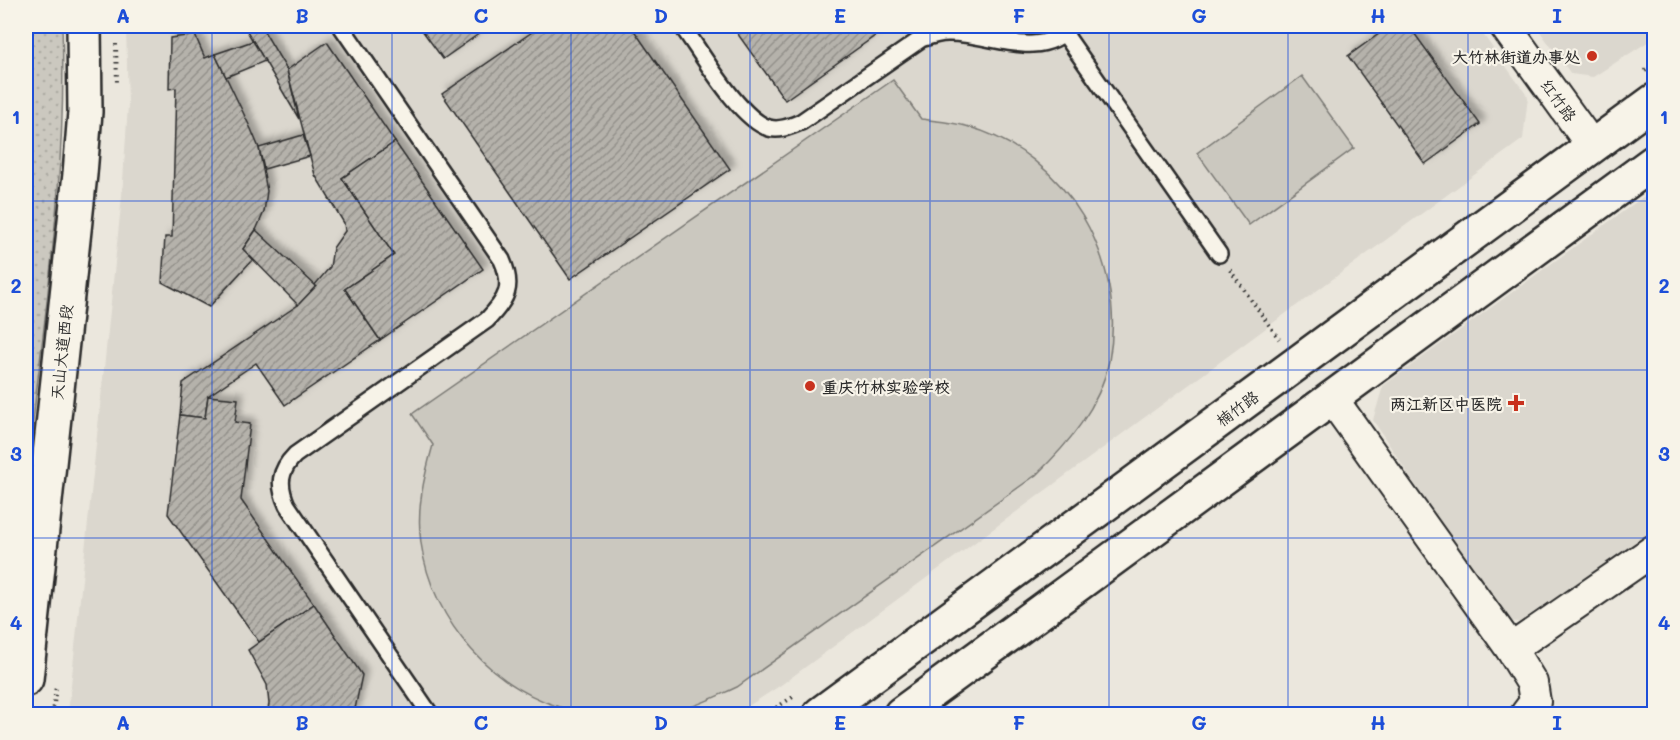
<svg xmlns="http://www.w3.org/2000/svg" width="1680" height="740" font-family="Mali,'LXGW WenKai TC',sans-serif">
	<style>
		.built { fill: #dbd7ce }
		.grass { fill: url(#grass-dots); stroke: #7b7a75; stroke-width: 1.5 }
		.pitch { fill: #cbc8bf; stroke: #7b7a75; stroke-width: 1.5 }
		.building { fill: url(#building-hatch); stroke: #2b2b2b; stroke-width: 1.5; filter: url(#shadow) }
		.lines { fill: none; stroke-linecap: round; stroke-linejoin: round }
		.lane-casing { stroke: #2b2b2b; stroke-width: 20 }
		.street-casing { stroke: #2b2b2b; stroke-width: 34 }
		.secondary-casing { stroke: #2b2b2b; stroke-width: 38 }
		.path { stroke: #2b2b2b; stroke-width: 4; stroke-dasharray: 1.5 4.5; stroke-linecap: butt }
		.lane { stroke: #f7f3e8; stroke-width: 15 }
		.street { stroke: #f7f3e8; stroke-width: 30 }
		.secondary { stroke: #f7f3e8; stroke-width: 33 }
		.grid { fill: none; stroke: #1d4ed8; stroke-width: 1.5; stroke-opacity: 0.55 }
		.poi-dot { fill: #c8321e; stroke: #f7f3e8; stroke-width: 2 }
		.labels { text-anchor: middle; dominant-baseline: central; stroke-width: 4.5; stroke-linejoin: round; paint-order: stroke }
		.poi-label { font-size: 16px; font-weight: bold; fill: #2b2b2b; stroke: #f7f3e8; text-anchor: end }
		.street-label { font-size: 16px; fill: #2b2b2b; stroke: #f7f3e8 }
		.neatline { fill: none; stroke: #1d4ed8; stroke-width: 2 }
		.grid-label { font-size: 20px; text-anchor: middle; font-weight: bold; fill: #1d4ed8 }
	</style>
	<defs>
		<pattern id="grass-dots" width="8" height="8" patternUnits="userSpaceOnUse" patternTransform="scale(1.5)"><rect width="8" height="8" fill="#cbc8bf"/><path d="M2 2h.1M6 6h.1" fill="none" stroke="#aeaca4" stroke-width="1.8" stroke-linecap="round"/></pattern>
		<pattern id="building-hatch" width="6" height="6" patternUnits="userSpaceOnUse" patternTransform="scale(1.5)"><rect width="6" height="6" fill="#b5b2ab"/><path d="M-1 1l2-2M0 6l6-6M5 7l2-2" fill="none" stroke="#93918b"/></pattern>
		<filter id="shadow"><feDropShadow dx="5.5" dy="-5.5" stdDeviation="3" flood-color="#0004"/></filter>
	</defs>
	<rect width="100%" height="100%" fill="#ebe7dd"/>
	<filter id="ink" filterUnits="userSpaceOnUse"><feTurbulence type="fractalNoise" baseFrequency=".0167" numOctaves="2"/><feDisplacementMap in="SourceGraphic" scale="12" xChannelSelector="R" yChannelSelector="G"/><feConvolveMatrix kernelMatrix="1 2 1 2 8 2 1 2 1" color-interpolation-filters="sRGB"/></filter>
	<g filter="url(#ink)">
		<g class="built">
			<path d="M126,26h1351l51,71 -5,42 -742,546 -45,29h-668l54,-518 6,-91z"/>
			<path d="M1536,26h118v12l-61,39 -22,-3z"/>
			<path d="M1654,189v341l-135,92 -15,-1 -131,-201 10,-34z"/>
		</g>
		<path class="grass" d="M26,26h36c6,152 -20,304 -36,456z"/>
		<g class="pitch">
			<path d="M1302,76l52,72 -105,77 -52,-72z"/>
			<path d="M893,80l28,39c15,2 31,3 45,7 101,27 162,135 143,235 -9,46 -41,83 -73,114l-299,212c-20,9 -41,20 -63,25 -15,4 -30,2 -46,2 -18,0 -36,1 -54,-3 -79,-18 -142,-88 -153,-168 -5,-34 3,-66 12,-98l-21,-31z"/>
		</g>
		<g class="building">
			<path d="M244,26h17l26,44 12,49z"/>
			<path d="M419,26h71l-47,33z"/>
			<path d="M541,26h90l99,143 -160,110 -128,-185z"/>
			<path d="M747,26h142l-104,74 -48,-67z"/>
			<path d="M1390,26h19l71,98 -55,40 -77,-108z"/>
			<path d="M195,35l10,23 10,-4 36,75 8,19 8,43 -3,21 -8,18 -13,19 10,10 -44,48 -47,-25 3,-45h7l4,-149 -7,1 1,-51z"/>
			<path d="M253,41l12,20 -39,16 -11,-23z"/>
			<path d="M327,42l68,100 -53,36 52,77 -49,34 35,51 -95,65 -29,-42 -48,33 -3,22 -25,-3 3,-32 115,-78 32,-38 3,-19 12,-17 -1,-8 -29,-48 -28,-105z"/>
			<path d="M303,135l7,21 -46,13 -5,-21z"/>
			<path d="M395,142l88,127 -103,71 -35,-51 49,-34 -52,-77z"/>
			<path d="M256,230l60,56 -18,19 -55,-56z"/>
			<path d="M208,396l30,3 -3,23 15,2 -9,76 73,104 -55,38 -91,-128 12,-99 25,3z"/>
			<path d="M314,604l48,71 -8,39h-87l2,-10 -2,-19 -19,-35z"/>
		</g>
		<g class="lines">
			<g class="lane-casing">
				<g id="lane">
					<path d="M341,26l161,234c12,27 5,39 -15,60l-192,135c-16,16 -17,30 -8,50l143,209"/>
					<path d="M682,26c19,26 57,93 87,102 11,3 22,-2 32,-6l120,-83c9,-3 17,-6 27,-6 40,-1 91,30 123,-7"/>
					<path d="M1064,33l155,221"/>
				</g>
			</g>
			<g class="street-casing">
				<g id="street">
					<path d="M1505,26l87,120"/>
					<path d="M1331,397l180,252 21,34 3,19 -9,12"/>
					<path d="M1511,649l143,-99"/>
				</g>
			</g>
			<g class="secondary-casing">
				<g id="secondary">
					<path d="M26,679l54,-505 5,-62 -1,-86"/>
					<path d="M820,714l834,-613"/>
					<path d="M901,714l753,-552"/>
				</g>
			</g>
			<g class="path">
				<path d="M116,44l1,40"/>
				<path d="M1645,71l9,-6"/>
				<path d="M1230,270l49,69"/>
				<path d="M53,714l3,-29"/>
				<path d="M766,714l30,-19"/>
			</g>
			<use href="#lane" class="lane"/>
			<use href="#street" class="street"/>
			<use href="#secondary" class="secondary"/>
		</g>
	</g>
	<path class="grid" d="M212,26v688M392,26v688M571,26v688M750,26v688M930,26v688M1109,26v688M1288,26v688M1468,26v688M26,201h1628M26,370h1628M26,538h1628"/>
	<g class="poi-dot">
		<circle cx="1592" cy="56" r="6"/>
		<circle cx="810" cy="386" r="6"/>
		<path d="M1513 394h6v6h6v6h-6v6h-6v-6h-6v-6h6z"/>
	</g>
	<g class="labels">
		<g class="poi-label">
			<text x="1580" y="56">大竹林街道办事处</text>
			<text x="822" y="386" text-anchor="start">重庆竹林实验学校</text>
			<text x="1502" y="403">两江新区中医院</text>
		</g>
		<g class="street-label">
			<text transform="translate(1559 100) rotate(54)">红竹路</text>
			<text transform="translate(61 352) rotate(-84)">天山大道西段</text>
			<text transform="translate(1237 408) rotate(-36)">楠竹路</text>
		</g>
	</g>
	<rect width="1680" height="740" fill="none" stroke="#f7f3e8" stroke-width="66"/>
	<rect x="33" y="33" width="1614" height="674" class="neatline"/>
	<g class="grid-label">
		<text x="123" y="23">A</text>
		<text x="302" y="23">B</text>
		<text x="481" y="23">C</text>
		<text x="661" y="23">D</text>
		<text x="840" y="23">E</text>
		<text x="1019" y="23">F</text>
		<text x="1199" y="23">G</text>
		<text x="1378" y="23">H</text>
		<text x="1557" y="23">I</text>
		<text x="16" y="124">1</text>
		<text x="1664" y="124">1</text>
		<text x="16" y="293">2</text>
		<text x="1664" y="293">2</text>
		<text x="16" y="461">3</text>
		<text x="1664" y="461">3</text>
		<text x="16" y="630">4</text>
		<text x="1664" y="630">4</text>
		<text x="123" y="730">A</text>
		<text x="302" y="730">B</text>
		<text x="481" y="730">C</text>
		<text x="661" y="730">D</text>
		<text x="840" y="730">E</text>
		<text x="1019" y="730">F</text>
		<text x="1199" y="730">G</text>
		<text x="1378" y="730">H</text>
		<text x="1557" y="730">I</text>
	</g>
</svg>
